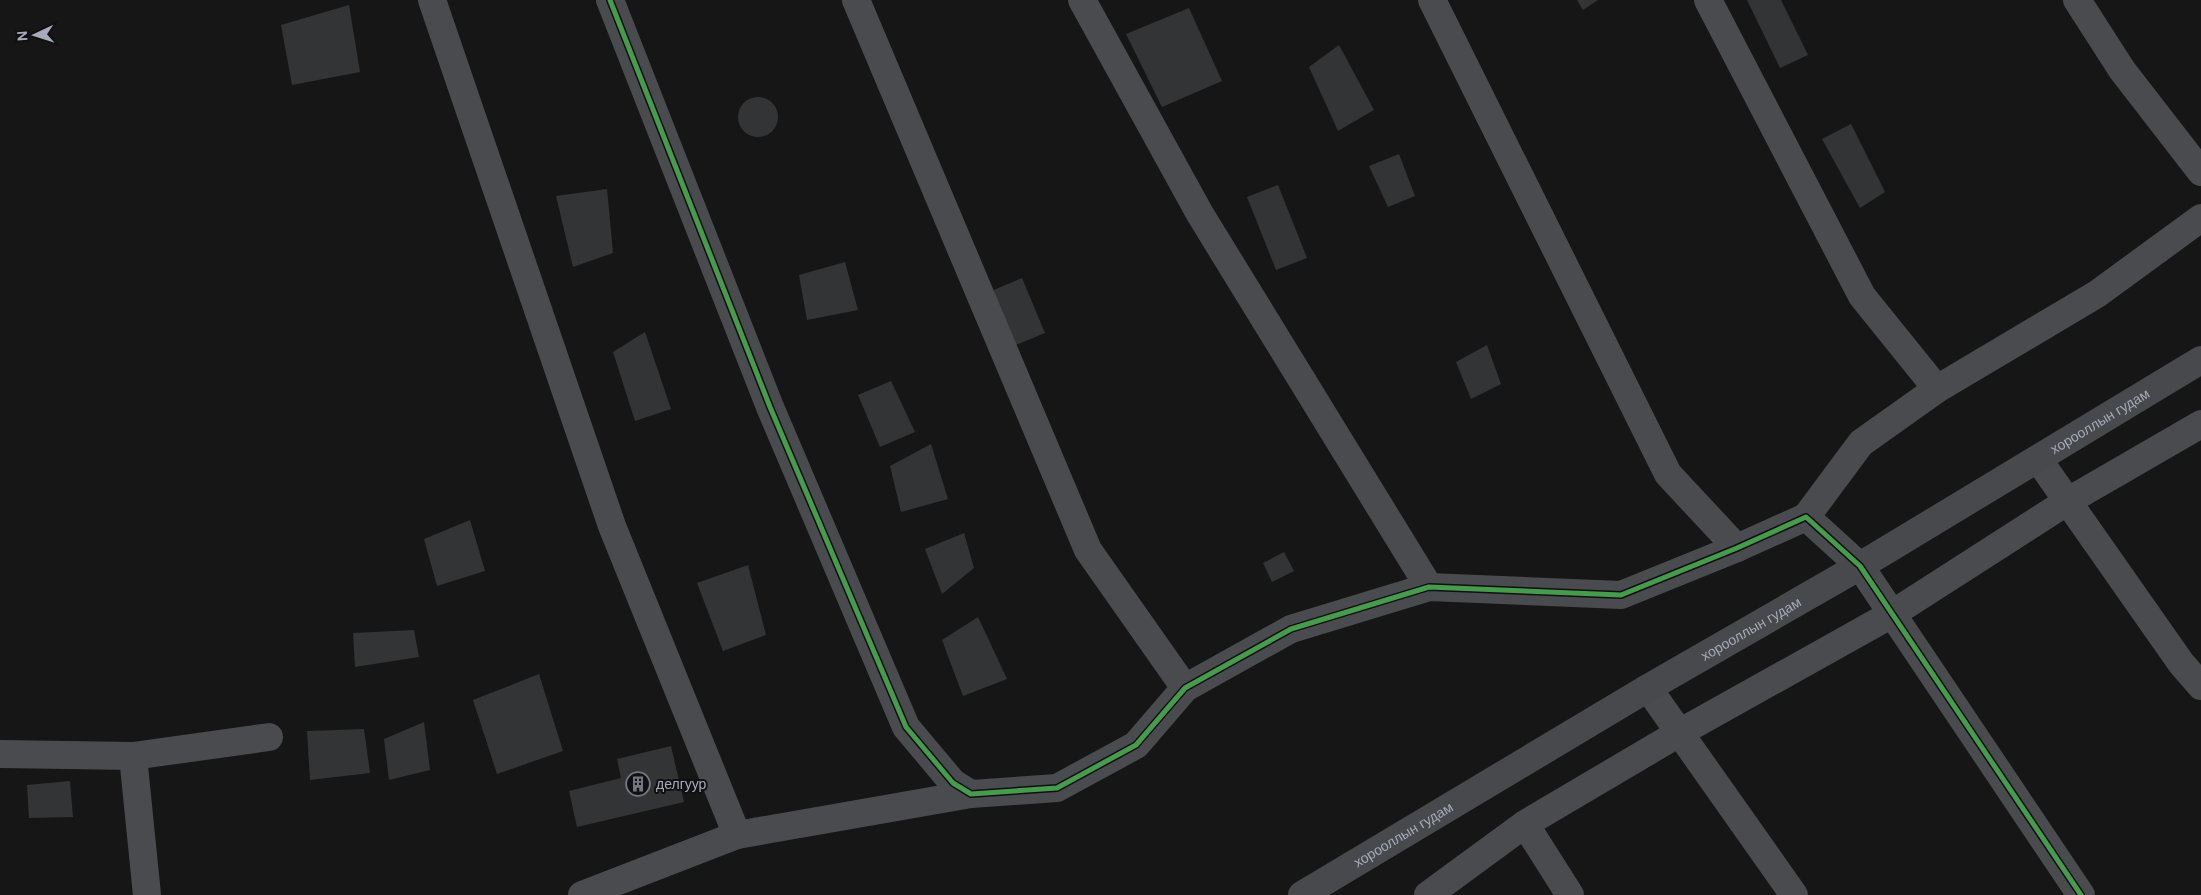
<svg xmlns="http://www.w3.org/2000/svg" width="2201" height="895" font-family="'DM Sans',sans-serif">
	<style>
		.building { fill: #333435 }
		.lines { fill: none; stroke-linecap: round; stroke-linejoin: round }
		.minor { stroke: #494b4f; stroke-width: 28 }
		.secondary { stroke: #48494d; stroke-width: 28 }
		.cycleway-casing { stroke: #101012; stroke-width: 8 }
		.cycleway { stroke: #469c4c; stroke-width: 5 }
		.labels { text-anchor: middle; dominant-baseline: central; stroke-width: 4; stroke-linejoin: round; paint-order: stroke }
		.street-label { font-size: 14px; fill: #a5abb8; stroke: #101012 }
		.poi-label { font-size: 14px; fill: #a5abb8; stroke: #101012; text-anchor: start }
	</style>
	<rect width="100%" height="100%" fill="#161616"/>
	<g class="building">
		<path d="M1577,0h21l-15,10z"/>
		<path d="M1747,0h34l27,55 -28,13z"/>
		<path d="M349,5l11,67 -68,13 -11,-60z"/>
		<path d="M1189,8l33,73 -60,26 -36,-73z"/>
		<path d="M1339,45l35,65 -36,21 -29,-64z"/>
		<circle cx="758" cy="117" r="20"/>
		<path d="M1851,124l34,68 -25,16 -38,-69z"/>
		<path d="M1399,154l16,42 -27,11 -19,-41z"/>
		<path d="M1278,185l29,73 -31,12 -29,-73z"/>
		<path d="M607,189l6,64 -40,14 -17,-71z"/>
		<path d="M845,262l13,48 -51,10 -8,-45z"/>
		<path d="M1022,278l23,55 -34,14 -22,-55z"/>
		<path d="M645,332l26,77 -36,12 -22,-69z"/>
		<path d="M1487,345l14,39 -30,15 -15,-37z"/>
		<path d="M891,381l24,51 -35,15 -22,-52z"/>
		<path d="M931,444l17,55 -47,13 -11,-46z"/>
		<path d="M470,520l15,51 -48,15 -13,-47z"/>
		<path d="M964,533l10,35 -32,26 -17,-45z"/>
		<path d="M1284,552l10,19 -22,11 -9,-19z"/>
		<path d="M748,565l18,70 -43,16 -26,-68z"/>
		<path d="M978,617l29,62 -44,17 -21,-56z"/>
		<path d="M414,630l5,27 -64,10 -2,-34z"/>
		<path d="M539,674l24,77 -66,23 -24,-74z"/>
		<path d="M424,722l6,48 -41,10 -5,-41z"/>
		<path d="M364,729l6,44 -60,7 -3,-49z"/>
		<path d="M671,746l13,56 -107,25 -8,-36 52,-13 -4,-19z"/>
		<path d="M70,781l3,36 -44,1 -2,-33z"/>
	</g>
	<g class="lines">
		<g class="minor">
			<path d="M432,0l180,526 125,309 234,-41"/>
			<path d="M610,0l160,407 136,320 47,56 18,11 86,-6 79,-43 49,-57 106,-59 138,-42 192,8 116,-47 69,-31 54,49 221,329"/>
			<path d="M856,0l232,550 97,138"/>
			<path d="M1082,0l118,214 229,373"/>
			<path d="M1432,0l236,474 69,74"/>
			<path d="M1708,0l154,296 75,93 160,-95 104,-76"/>
			<path d="M2077,0l45,70 79,102"/>
			<path d="M2038,459l143,204 20,23"/>
			<path d="M1806,517l55,-74 76,-54"/>
			<path d="M1648,688l146,207"/>
			<path d="M0,754l133,2 136,-19"/>
			<path d="M133,756l14,139"/>
			<path d="M582,895l155,-60"/>
			<path d="M1428,895l97,-71"/>
			<path d="M1570,895l-45,-71 154,-91 213,-119 176,-113 133,-77"/>
		</g>
		<path class="secondary" id="s1" d="M1302,895l346,-207 212,-122 341,-206"/>
		<g class="cycleway-casing">
			<path id="cycleway" d="M610,0l160,407 136,320 47,56 18,11 86,-6 79,-43 49,-57 106,-59 138,-42 192,8 116,-47 69,-31 54,49 221,329"/>
		</g>
		<use href="#cycleway" class="cycleway"/>
	</g>
	<defs>
		<g id="building-ring" transform="scale(1.25)"><circle r="9.5" fill="#101012" stroke="#73777f" stroke-width="1.5"/><path d="M-4-6H4V6H1V3H-1V6H-4ZM-2.5-4.3h1.7v1.8h-1.7ZM.8-4.3h1.7v1.8H.8ZM-2.5-1h1.7V.8h-1.7ZM.8-1h1.7V.8H.8Z" fill="#73777f"/></g>
	</defs>
	<g fill-rule="evenodd">
		<use href="#building-ring" x="638" y="784"/>
	</g>
	<g class="labels">
		<g class="street-label">
			<text stroke="none"><textPath href="#s1" startOffset="928">хорооллын гудам</textPath></text>
			<text stroke="none"><textPath href="#s1" startOffset="522">хорооллын гудам</textPath></text>
			<text stroke="none"><textPath href="#s1" startOffset="118">хорооллын гудам</textPath></text>
		</g>
		<g class="poi-label">
			<text x="656" y="784">делгуур</text>
		</g>
	</g>
	<g transform="translate(35 35) rotate(266)" stroke="#101012" stroke-width="4" paint-order="stroke">
	<path d="M0-4L9 19L0 12L-9 19Z" fill="#a5abb8"/>
	<text y="-8" font-size="14" font-weight="bold" text-anchor="middle" fill="#a5abb8">N</text>
	</g>
</svg>
